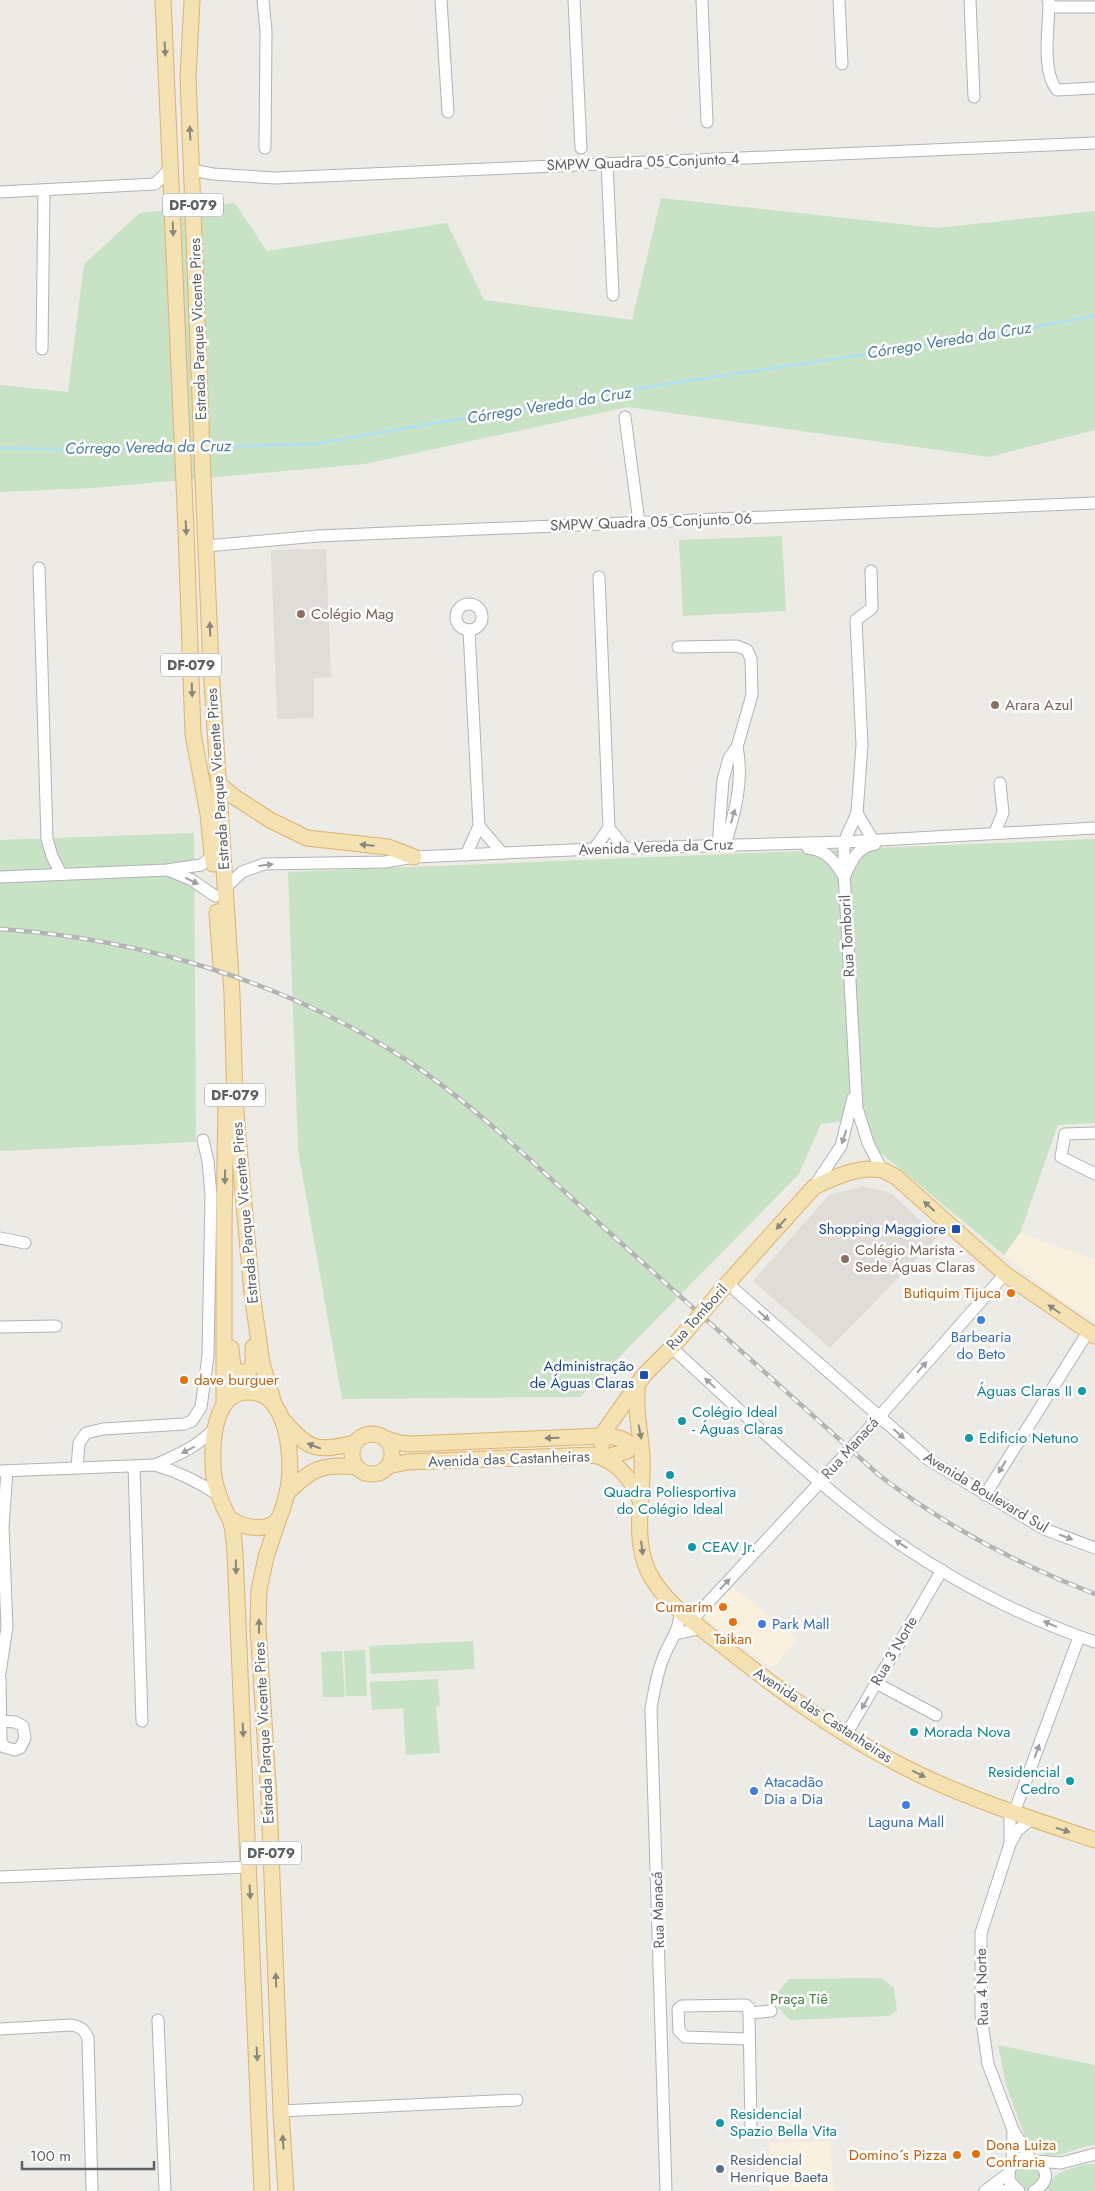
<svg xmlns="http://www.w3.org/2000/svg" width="1095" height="2191" font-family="Jost,sans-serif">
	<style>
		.commercial { fill: #f9f0de }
		.education { fill: #e0dcd7 }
		.green { fill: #c8e2c5 }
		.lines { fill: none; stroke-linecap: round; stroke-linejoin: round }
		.stream { stroke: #afdef4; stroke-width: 2.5 }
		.minor-casing { stroke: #b0b3b6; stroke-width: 13 }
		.major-casing { stroke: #dfb26d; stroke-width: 17 }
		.minor { stroke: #fff; stroke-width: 11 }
		.major { stroke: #f4e2b3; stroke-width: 15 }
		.rail-casing { stroke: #b3b4b4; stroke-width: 4.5 }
		.rail { stroke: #fff; stroke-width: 2.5; stroke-dasharray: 8; stroke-linecap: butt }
		.minor-bridge-casing { stroke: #b0b3b6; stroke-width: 13; stroke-linecap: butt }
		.major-bridge-casing { stroke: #dfb26d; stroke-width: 17; stroke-linecap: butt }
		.minor-bridge { stroke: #fff; stroke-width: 11 }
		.major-bridge { stroke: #f4e2b3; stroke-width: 15 }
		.oneway { fill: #8a887c }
		.oneway2 { fill: #9ea0a2 }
		.education-dot { fill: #8d6e63; stroke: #fff; stroke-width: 2 }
		.transit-dot { fill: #1a4fb4; stroke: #fff; stroke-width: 2 }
		.food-dot { fill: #e8710a; stroke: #fff; stroke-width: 2 }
		.shop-dot { fill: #3f7fe0; stroke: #fff; stroke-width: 2 }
		.culture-dot { fill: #0f9aa8; stroke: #fff; stroke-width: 2 }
		.service-dot { fill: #5c6f8a; stroke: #fff; stroke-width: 2 }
		.labels { text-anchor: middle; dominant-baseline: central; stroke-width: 5; stroke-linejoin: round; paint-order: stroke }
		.shield { fill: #fff; stroke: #8e9092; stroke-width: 1 }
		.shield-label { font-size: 14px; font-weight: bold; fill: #5d6164 }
		.street-label { font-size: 15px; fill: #5d6164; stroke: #fff }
		.education-label { font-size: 15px; fill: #785e54; stroke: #fff; text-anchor: start }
		.transit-label { font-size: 15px; fill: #164399; stroke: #fff; text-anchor: end }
		.food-label { font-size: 15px; fill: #c56008; stroke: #fff; text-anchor: end }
		.shop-label { font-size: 15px; fill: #366cbe; stroke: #fff }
		.culture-label { font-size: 15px; fill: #0d838f; stroke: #fff; text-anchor: start }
		.park-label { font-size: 15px; fill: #457f41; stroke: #fff }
		.service-label { font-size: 15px; fill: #4e5e75; stroke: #fff; text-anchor: start }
		.water-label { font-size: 16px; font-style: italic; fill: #4b7b9c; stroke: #fff }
	</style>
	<rect width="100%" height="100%" fill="#edebe5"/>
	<g class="commercial">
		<path d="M1020,1233l75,26v62l-36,-22 -55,-44z"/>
		<path d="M733,1587l65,51 -25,31 -69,-52z"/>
		<path d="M830,2141l4,50h-64l-1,-48z"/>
	</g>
	<g class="education">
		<path d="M326,549l5,128 -17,1v40l-37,1 -6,-169z"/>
		<path d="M863,1186l28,7 47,44 -108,111 -77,-67 76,-86z"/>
	</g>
	<g class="green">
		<path d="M661,198l276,30 158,-17v219l-106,27 -361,-50 -263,57 -272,24 -93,4v-107l68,7 16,-128 56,-51 95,-10 32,48 180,-28 37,77 148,20z"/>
		<path d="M782,536l4,75 -103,5 -4,-76z"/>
		<path d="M194,833l2,309 -196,9v-311z"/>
		<path d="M1095,839v284l-37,2 -38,108 -16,22 -127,-105 -13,-31 -43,5 -22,50 -219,223 -238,2 -44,-249 -10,-278z"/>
		<path d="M473,1641l2,28 -104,5 -2,-28z"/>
		<path d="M365,1650l2,46h-21l-2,-45z"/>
		<path d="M342,1651l3,46h-22l-2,-45z"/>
		<path d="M438,1679l2,27 -4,1 4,46 -34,2 -3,-47 -31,2 -2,-28z"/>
		<path d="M881,1978l13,10 3,23 -9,5 -98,4 -13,-14 2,-15 10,-12z"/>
		<path d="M998,2045l97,20v80c-30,3 -38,22 -67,0l-22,-60z"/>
		<path d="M1021,2159l22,11 -9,21h-15l-9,-20z"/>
		<path d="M1086,2164h9v27h-48c2,-19 23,-22 39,-27z"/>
	</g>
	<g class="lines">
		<g class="stream">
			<path d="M207,447l106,-3 334,-57 321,-48 127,-23"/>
			<path d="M0,448l123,2 54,-2"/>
		</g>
		<g class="minor-casing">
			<g id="minor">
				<path d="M263,0l3,31 -1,117"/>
				<path d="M441,0l7,112"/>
				<path d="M574,0l7,148"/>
				<path d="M702,0l5,122"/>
				<path d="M839,0l3,64"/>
				<path d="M970,0l4,97"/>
				<path d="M1048,0l3,5 5,2h39"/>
				<path d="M1049,3c0,25 -8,68 8,87l38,-2"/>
				<path d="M607,163l6,132"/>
				<path d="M192,170l21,4 62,4 820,-35"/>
				<path d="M0,192l155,-8 16,-16"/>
				<path d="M42,349l2,-159"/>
				<path d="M625,417l14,105"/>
				<path d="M207,546l111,-10 777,-33"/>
				<path d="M39,568l8,271 5,17 9,18"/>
				<path d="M871,571l1,37 -16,12 6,125 -5,68 -13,29v30l13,236 11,35 14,27"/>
				<path d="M599,577l10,251 16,20"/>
				<circle cx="469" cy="617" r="13"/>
				<path d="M678,647l59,-1 10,4 4,9 1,36 -15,52 -8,11 -6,22 -5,65"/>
				<path d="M857,813l16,27"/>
				<path d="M479,826l23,27"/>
				<path d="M995,832l8,-19 -3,-30"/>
				<path d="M725,845c10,-33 19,-64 12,-98"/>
				<path d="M808,848c18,2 26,12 35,27"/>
				<path d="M594,849l15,-21"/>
				<path d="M466,855l13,-29 -10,-196"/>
				<path d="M168,870l24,10 23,16"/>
				<path d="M845,875c7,-15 12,-28 30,-31"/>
				<path d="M0,877l167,-7 34,-5 7,-5 4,-10"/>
				<path d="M225,888l17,-16 22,-8 121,-2 29,-5 180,-8 250,-7 251,-14"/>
				<path d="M1095,1133l-30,1 -4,23 34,17"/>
				<path d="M815,1185l26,-39 12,-48"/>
				<path d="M0,1238l25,5"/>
				<path d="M727,1283l202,177 115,69 51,19"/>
				<path d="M0,1327l56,-1"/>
				<path d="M671,1347c68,62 135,128 209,183 65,47 139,86 215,112"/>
				<path d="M863,1435l142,-161"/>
				<path d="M155,1465c26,-12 41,-17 61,-38"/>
				<path d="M134,1466l8,255"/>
				<path d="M77,1467l2,-24 7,-10 17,-4 81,-5 8,-3 9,-14 7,-51 3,-161 -3,-34 -5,-21"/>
				<path d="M0,1471l155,-6c24,7 44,17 65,31"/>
				<path d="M985,1495l103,-163"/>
				<path d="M692,1620l132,-142"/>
				<path d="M676,1634l25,-6"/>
				<path d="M0,1673l7,-46 -4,-100 4,-56"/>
				<path d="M0,1679l1,62 3,6 11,3 5,-2 5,-10 -2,-12 -8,-4 -14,-1"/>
				<path d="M876,1683l60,32"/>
				<path d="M847,1733l95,-163"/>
				<path d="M1010,1811v31"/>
				<path d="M1014,1813l65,-176"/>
				<path d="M0,1877l249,-10"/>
				<path d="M158,2020l7,171"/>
				<path d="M0,2029l72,-4c9,2 13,5 16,13l4,153"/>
				<path d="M749,2039l-64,-2 -6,-6 -1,-22 4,-3 64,-1 3,3v5"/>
				<path d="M281,2111l236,-11"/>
				<path d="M751,2130l-2,-117 22,-2"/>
				<path d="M1030,2158l-17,-28 -25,-66 -7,-49v-82l29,-89 7,-13 14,-12"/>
				<path d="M1037,2161l24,2 34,-9"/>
				<path d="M1012,2166l1,-36"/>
				<path d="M666,2191l-15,-482c3,-19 6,-36 13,-53 7,-17 17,-28 16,-47"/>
				<path d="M985,2191l24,-18"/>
				<path d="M996,2191l21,-1"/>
				<path d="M1019,2191l-9,-9c-10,-47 63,-14 24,9"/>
			</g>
		</g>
		<g class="major-casing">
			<g id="major">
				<path d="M163,0l23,530 7,204 15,80 5,50"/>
				<path d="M192,0l-4,77 15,402 8,188 21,327 3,108 17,192 10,69 12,41"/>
				<path d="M218,783l15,13 37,24 37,18 81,9 26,10"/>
				<path d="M217,912l4,54"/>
				<path d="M725,1286l89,-99c19,-9 45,-22 68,-17 4,1 10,5 14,7l109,97 90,62"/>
				<path d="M231,1348l2,20 7,4h8l5,-6v-19"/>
				<path d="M638,1383c-4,27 3,49 4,75 2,37 -10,78 6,113 15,31 48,53 74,74 53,42 109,84 169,115 64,35 135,57 204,80"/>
				<path d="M224,1405v-179l2,-124"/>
				<path d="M285,1422c25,30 34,29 70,21"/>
				<circle cx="372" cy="1454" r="20"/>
				<path d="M386,1439l14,4 12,1 189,-8c10,1 21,0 28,8l-2,7 -23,7"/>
				<path d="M602,1444l-1,-8 43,-61 31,-31"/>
				<path d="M388,1466l19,-4 186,-7c23,5 37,22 46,43"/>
				<path d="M288,1492c24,-24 36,-29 69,-25"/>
				<path d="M279,1518l-13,39 -7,33 -1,37 11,173 12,311 5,80"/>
				<path d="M230,1519c13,8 38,15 49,-1 2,-4 4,-10 5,-14 10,-29 8,-83 -15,-105 -6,-5 -14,-7 -21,-7 -34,0 -36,49 -35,74 0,14 6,31 12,44 1,3 4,6 5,10 4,10 4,23 5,33l27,638"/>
			</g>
		</g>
		<use href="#minor" class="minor"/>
		<use href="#major" class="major"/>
		<g class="rail-casing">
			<path id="rail" d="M0,929c144,10 290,54 411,134 74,50 144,121 210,180 86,78 172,155 258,232 66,51 138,89 216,119"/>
		</g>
		<use href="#rail" class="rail"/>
		<g class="minor-bridge-casing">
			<path id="minor-bridge" d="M829,1472l34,-37"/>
		</g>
		<g class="major-bridge-casing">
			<path id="major-bridge" d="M675,1344l50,-58"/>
		</g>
		<use href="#minor-bridge" class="minor-bridge"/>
		<use href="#major-bridge" class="major-bridge"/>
	</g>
	<defs><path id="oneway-solid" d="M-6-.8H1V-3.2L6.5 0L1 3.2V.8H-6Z" transform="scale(1.25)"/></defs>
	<g class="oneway">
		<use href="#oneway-solid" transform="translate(165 49) rotate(87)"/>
		<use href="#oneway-solid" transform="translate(190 133) rotate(-93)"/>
		<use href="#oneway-solid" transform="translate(173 229) rotate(88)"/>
		<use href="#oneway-solid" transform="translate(186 528) rotate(87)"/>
		<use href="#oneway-solid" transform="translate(210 629) rotate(-92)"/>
		<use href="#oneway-solid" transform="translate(192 690) rotate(88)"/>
		<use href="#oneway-solid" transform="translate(367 845) rotate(-175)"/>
		<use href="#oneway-solid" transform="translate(225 1177) rotate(91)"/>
		<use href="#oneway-solid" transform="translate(929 1206) rotate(-139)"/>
		<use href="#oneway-solid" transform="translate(781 1224) rotate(132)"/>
		<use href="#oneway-solid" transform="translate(1054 1309) rotate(-145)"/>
		<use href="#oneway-solid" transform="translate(640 1432) rotate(79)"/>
		<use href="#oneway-solid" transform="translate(552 1438) rotate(178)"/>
		<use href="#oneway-solid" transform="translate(314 1446) rotate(-159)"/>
		<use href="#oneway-solid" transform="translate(642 1548) rotate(83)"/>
		<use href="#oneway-solid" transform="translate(236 1567) rotate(89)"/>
		<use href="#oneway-solid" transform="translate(259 1626) rotate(-90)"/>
		<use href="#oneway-solid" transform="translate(243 1730) rotate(87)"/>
		<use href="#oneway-solid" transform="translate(919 1774) rotate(26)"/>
		<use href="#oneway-solid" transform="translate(1063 1830) rotate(18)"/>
		<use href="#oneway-solid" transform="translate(250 1892) rotate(87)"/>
		<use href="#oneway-solid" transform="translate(276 1980) rotate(-92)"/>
		<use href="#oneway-solid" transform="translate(257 2054) rotate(87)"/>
		<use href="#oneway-solid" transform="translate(283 2142) rotate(-94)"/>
	</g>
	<g class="oneway2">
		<use href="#oneway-solid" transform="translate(733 816) rotate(-74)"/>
		<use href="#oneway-solid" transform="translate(266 865) rotate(-7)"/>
		<use href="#oneway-solid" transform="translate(192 881) rotate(26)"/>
		<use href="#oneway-solid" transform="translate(844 1137) rotate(108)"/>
		<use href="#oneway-solid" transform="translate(764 1316) rotate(41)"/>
		<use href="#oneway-solid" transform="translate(922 1367) rotate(-48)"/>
		<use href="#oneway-solid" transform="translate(710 1383) rotate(-137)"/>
		<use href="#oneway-solid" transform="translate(899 1434) rotate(41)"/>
		<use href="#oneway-solid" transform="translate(188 1450) rotate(153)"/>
		<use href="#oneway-solid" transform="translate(1002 1467) rotate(122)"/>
		<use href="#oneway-solid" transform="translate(1066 1537) rotate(21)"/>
		<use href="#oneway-solid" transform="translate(901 1544) rotate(-147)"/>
		<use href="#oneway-solid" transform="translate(725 1584) rotate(-47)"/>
		<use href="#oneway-solid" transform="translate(1050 1624) rotate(-157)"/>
		<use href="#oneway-solid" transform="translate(865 1703) rotate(120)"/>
		<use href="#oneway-solid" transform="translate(1037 1751) rotate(-70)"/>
	</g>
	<g class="education-dot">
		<circle cx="301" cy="614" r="5"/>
		<circle cx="995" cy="705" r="5"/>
		<circle cx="845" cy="1259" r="5"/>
	</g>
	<g class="transit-dot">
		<rect x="951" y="1224" width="10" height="10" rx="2.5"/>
		<rect x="639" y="1370" width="10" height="10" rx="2.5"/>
	</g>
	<g class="food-dot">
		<circle cx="1011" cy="1293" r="5"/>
		<circle cx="184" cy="1380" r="5"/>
		<circle cx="723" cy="1607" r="5"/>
		<circle cx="733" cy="1622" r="5"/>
		<circle cx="976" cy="2154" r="5"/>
		<circle cx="957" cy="2155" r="5"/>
	</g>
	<g class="shop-dot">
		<circle cx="981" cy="1320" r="5"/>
		<circle cx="762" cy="1624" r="5"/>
		<circle cx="754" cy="1791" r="5"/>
		<circle cx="906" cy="1805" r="5"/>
	</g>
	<g class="culture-dot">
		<circle cx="1082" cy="1391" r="5"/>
		<circle cx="682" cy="1421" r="5"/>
		<circle cx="969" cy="1438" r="5"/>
		<circle cx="670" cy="1475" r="5"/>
		<circle cx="692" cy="1547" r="5"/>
		<circle cx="914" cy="1732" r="5"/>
		<circle cx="1070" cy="1781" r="5"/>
		<circle cx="720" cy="2123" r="5"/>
	</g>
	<circle class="service-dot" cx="720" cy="2169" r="5"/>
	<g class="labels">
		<g class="shield">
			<rect x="163" y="193.5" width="60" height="23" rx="4"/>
			<rect x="161" y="653.5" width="60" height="23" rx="4"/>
			<rect x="205" y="1083.5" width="60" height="23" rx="4"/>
			<rect x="241" y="1841.5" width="60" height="23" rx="4"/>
		</g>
		<g class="shield-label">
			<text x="193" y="205">DF-079</text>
			<text x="191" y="665">DF-079</text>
			<text x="235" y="1095">DF-079</text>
			<text x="271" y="1853">DF-079</text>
		</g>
		<g class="street-label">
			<text transform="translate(643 162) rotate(-2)">SMPW Quadra 05 Conjunto 4</text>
			<text transform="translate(198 329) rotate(-92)">Estrada Parque Vicente Pires</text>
			<text transform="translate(651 522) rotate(-2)">SMPW Quadra 05 Conjunto 06</text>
			<text transform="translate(218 779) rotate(-94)">Estrada Parque Vicente Pires</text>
			<text transform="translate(656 847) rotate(-2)">Avenida Vereda da Cruz</text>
			<text transform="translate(847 936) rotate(-93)">Rua Tomboril</text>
			<text transform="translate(245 1213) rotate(-95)">Estrada Parque Vicente Pires</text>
			<text transform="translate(697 1317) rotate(-48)">Rua Tomboril</text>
			<text transform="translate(850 1448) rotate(-48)">Rua Manacá</text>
			<text transform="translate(509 1459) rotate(-2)">Avenida das Castanheiras</text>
			<text transform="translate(986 1492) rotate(31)">Avenida Boulevard Sul</text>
			<text transform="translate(894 1651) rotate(-60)">Rua 3 Norte</text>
			<text transform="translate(823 1715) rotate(33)">Avenida das Castanheiras</text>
			<text transform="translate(264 1733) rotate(-93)">Estrada Parque Vicente Pires</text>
			<text transform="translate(658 1910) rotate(-92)">Rua Manacá</text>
			<text transform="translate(982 1987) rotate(-92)">Rua 4 Norte</text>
		</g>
		<g class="education-label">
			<text x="311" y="614">Colégio Mag</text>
			<text x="1005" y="705">Arara Azul</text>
			<text x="855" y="1250">Colégio Marista -<tspan x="855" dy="17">Sede Águas Claras</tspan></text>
		</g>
		<g class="transit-label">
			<text x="946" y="1229">Shopping Maggiore</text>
			<text x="634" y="1366">Administração<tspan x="634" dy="17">de Águas Claras</tspan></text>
		</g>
		<g class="food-label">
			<text x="1001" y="1293">Butiquim Tijuca</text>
			<text x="194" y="1380" text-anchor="start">dave burguer</text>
			<text x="713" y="1607">Cumarim</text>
			<text x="733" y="1639" text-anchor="middle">Taikan</text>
			<text x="986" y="2145" text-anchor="start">Dona Luiza<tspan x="986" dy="17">Confraria</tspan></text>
			<text x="947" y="2155">Domino´s Pizza</text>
		</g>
		<g class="shop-label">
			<text x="981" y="1337">Barbearia<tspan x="981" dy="17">do Beto</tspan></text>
			<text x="772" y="1624" text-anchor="start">Park Mall</text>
			<text x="764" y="1782" text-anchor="start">Atacadão<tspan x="764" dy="17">Dia a Dia</tspan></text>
			<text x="906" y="1822">Laguna Mall</text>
		</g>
		<g class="culture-label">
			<text x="1072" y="1391" text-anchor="end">Águas Claras II</text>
			<text x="692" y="1412">Colégio Ideal<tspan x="692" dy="17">- Águas Claras</tspan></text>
			<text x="979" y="1438">Edificio Netuno</text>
			<text x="670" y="1492" text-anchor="middle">Quadra Poliesportiva<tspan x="670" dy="17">do Colégio Ideal</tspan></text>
			<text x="702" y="1547">CEAV Jr.</text>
			<text x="924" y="1732">Morada Nova</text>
			<text x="1060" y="1772" text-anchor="end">Residencial<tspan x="1060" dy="17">Cedro</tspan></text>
			<text x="730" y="2114">Residencial<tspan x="730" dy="17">Spazio Bella Vita</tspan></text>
		</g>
		<g class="park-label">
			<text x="799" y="1999">Praça Tiê</text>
		</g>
		<g class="service-label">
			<text x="730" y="2160">Residencial<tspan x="730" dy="17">Henrique Baeta</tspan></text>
		</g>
		<g class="water-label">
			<text transform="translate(949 340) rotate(-9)">Córrego Vereda da Cruz</text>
			<text transform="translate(549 405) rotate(-9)">Córrego Vereda da Cruz</text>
			<text transform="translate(148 447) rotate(-1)">Córrego Vereda da Cruz</text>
		</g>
	</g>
	<path d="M22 2161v8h132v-8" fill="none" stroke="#5d6164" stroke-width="2.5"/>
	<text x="30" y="2161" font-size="15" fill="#5d6164" stroke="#ffffff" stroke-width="4" paint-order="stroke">100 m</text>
</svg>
